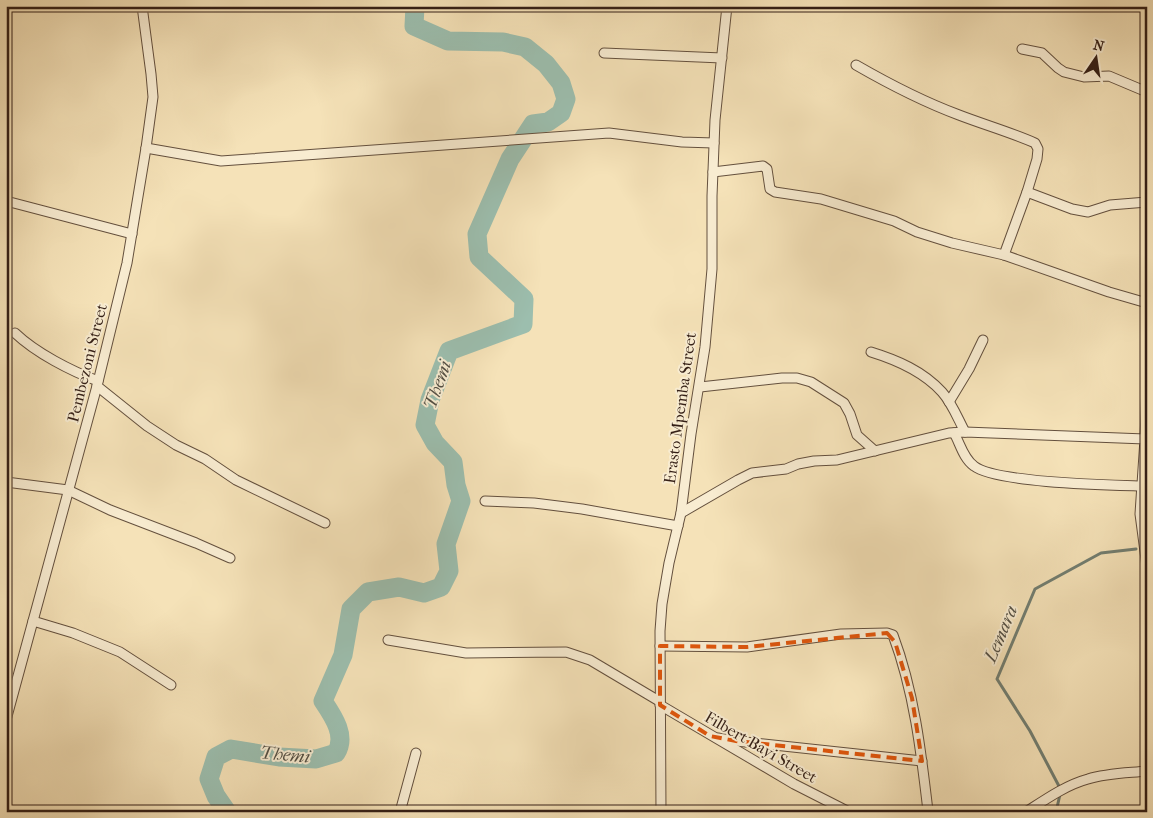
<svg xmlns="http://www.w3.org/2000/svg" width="1153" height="818" font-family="'IM FELL French Canon',serif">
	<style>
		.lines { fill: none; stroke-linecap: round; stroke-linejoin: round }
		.stream { stroke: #727e71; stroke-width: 3 }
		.river { stroke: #9cbeae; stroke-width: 19 }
		.street-casing { stroke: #64503e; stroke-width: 11 }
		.street { stroke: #f8ecd1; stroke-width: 9 }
		.marked { fill: none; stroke: #df560c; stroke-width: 4; stroke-dasharray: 10 6; stroke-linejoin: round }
		.labels { text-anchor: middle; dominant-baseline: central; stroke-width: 4; stroke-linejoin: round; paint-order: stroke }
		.street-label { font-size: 16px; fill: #341f16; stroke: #f8ecd1 }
		.water-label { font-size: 18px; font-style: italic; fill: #534f44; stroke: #f8ecd1 }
	</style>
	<rect width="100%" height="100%" fill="#f5e2b8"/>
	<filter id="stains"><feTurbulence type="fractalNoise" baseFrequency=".004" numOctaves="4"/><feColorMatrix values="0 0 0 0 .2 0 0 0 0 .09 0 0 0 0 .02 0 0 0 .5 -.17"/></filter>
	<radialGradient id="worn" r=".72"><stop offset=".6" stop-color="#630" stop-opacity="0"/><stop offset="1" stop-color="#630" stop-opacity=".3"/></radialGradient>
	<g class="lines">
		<path class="stream" d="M1056,812l5,-22 -31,-59 -33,-52 38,-90 66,-36 35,-4"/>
		<path class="river" d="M227,812l-11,-16 -7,-17 7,-22 15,-8 48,8 37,2 20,-6c11,-17 -3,-37 -13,-52l20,-46 8,-46 17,-17 31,-5 25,6 17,-6 8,-16 -3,-27 15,-43 -5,-16 -3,-23 -18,-19 -10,-18 5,-25 19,-49 74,-27 1,-25 -45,-42 -2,-23 33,-75 23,-35 15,-2 13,-9 5,-14 -5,-16 -15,-19 -21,-17 -22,-5 -55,-1 -34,-15 1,-20"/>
		<g class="street-casing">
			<g id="street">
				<path d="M1022,49l20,4 16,15 6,4 20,5 25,-1 38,16"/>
				<path d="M604,53l118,5"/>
				<path d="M856,65c33,19 68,37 103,50 26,10 51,17 76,28l3,6 -1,10 -10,33 -23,63"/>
				<path d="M146,148l75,13 388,-28 73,9 32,1"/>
				<path d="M713,172l50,-6 4,3 3,20 5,3 46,7 73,22 23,11 35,11 52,12 105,37 38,11"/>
				<path d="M1027,192l45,17 16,3 22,-7 37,-3"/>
				<path d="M6,201l126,33"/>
				<path d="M15,333c21,20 56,38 83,48"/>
				<path d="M871,352c26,8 52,19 71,40 10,11 16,27 23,40"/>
				<path d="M97,386l50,40 29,19 29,14 31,21 89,43"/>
				<path d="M700,387l82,-9h15l14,4 33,21 6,11 7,21 18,16"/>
				<path d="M949,402l20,-33 14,-29"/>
				<path d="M954,433c6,10 9,25 20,33 22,17 135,19 167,20"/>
				<path d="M1145,439l2,-55"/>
				<path d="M6,482l62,8 42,20 86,33 34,15"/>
				<path d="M485,501l49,2 48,6 96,17"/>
				<path d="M681,513l57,-33 14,-7 34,-4 12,-5 16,-3 23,-1 112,-27 16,-1 180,7 -5,75 7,53"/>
				<path d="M33,621l40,12 47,19 51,33"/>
				<path d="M388,640l78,13 100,-1 24,8 69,41"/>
				<path d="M660,646l87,1 94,-13 46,-1 6,2c21,56 28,116 35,176"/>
				<path d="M660,705l134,79 55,28"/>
				<path d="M6,720l91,-334 30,-123 19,-115 7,-51 -2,-23 -9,-68"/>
				<path d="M718,738l18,3 186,20"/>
				<path d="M400,812l16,-59"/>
				<path d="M661,812l-1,-181 2,-27 7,-41 12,-50 10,-79 14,-87 7,-78v-73l3,-76 12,-114"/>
				<path d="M1026,812c20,-13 40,-27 62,-33 19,-6 39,-6 59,-8"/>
				<path d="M1146,812l1,-3"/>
			</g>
		</g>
		<use href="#street" class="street"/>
	</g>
	<path class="marked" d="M887,633l8,9 17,56 10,63 -186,-20 -26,-5 -50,-31v-59l87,1z"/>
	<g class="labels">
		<g class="street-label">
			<text transform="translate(87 363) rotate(-76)">Pembezoni Street</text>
			<text transform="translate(680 408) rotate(-82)">Erasto Mpemba Street</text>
			<text transform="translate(761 747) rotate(30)">Filbert Bayi Street</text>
		</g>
		<g class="water-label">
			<text transform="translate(438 385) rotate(-71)">Themi</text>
			<text transform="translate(1001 634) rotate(-67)">Lemara</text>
			<text transform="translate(285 755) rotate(5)">Themi</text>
		</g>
	</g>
	<rect width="1153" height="818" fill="none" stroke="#f5e2b8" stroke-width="25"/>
	<rect x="8" y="8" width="1138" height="803" fill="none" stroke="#341f16" stroke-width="2.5"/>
	<rect x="12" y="12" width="1128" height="793" fill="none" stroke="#341f16"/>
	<g transform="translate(1096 58) rotate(13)" stroke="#f8ecd1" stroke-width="4" paint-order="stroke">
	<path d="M0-4L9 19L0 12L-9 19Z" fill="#341f16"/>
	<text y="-8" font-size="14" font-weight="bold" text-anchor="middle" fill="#341f16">N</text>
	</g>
	<rect width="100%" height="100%" filter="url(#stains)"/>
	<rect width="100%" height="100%" fill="url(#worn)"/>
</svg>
